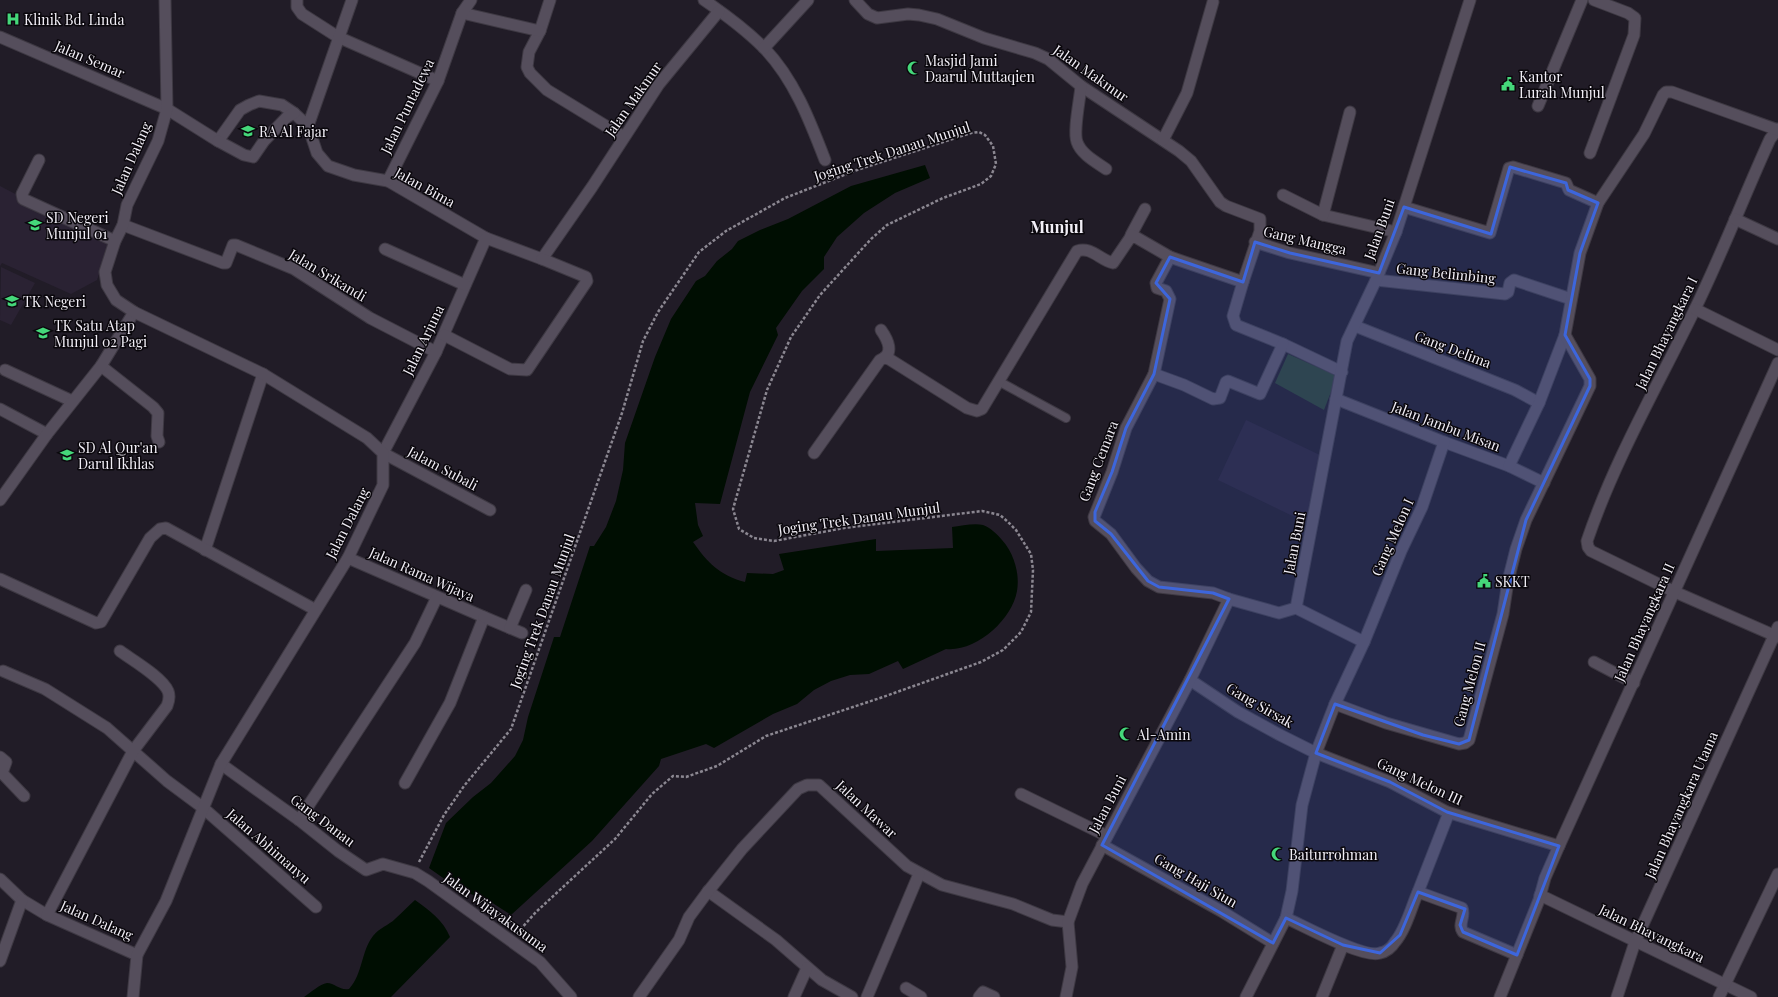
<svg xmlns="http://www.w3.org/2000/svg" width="1778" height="997" font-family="'Playfair Display',serif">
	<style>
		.built { fill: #2a2233 }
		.green { fill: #2b3e2f }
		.water { fill: #000e02 }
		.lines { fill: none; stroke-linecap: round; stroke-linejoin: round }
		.service-casing { stroke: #3e3943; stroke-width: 10 }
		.minor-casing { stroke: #3e3943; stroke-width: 13 }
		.path { stroke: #8b8791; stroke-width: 2.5; stroke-dasharray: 3 2; stroke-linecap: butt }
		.service { stroke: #554e5c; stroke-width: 8 }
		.minor { stroke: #554e5c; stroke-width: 11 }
		.marked { fill: #3d66dc; fill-opacity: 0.2; stroke: #3d66dc; stroke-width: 3; stroke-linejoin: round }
		.labels { text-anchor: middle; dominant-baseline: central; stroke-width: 3; stroke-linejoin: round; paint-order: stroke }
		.poi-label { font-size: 14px; fill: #f1eef6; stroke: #0a070c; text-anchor: start }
		.street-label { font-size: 14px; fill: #f1eef6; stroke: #0a070c }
		.quarter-label { font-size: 16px; font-weight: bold; fill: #f1eef6; stroke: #0a070c }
	</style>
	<rect width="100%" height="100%" fill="#211c27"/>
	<g class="built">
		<path d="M0,186l110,57 -13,37 -26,14 -69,-31 -2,3z"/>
		<path d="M1,267l34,16 -24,42 -11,-5z"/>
		<path d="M1246,420l76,36 -15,67 -89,-43z"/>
	</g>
	<path class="green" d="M1288,354l49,22 -13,34 -49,-27z"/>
	<g class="water">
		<path d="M925,165l5,13 -35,15 -31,20 -27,24 -13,20v12l-22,22 -26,37 2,7 -28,57 -30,112 -25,-1 3,22 5,11 -10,6c15,21 26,33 52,40l2,-9 26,1 11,-4 -5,-16 97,-15v12l77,-3 -1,-21c9,-1 22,-4 31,-2 8,3 14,9 19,15 12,13 18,34 15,51 -5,29 -41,61 -71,58l-43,20 -5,-8 -29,13 -19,1 -19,6 -17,9 -17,14 -24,10 -59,34 -8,-4 -45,15 -2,7 -67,75 -81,74 -20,-13 -43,-17 -2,-5 -17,-12 17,-45 27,-26 18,-14 24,-27 8,-16 5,-23 26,-80h6l30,-91h4l12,-19 10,-26 7,-31 2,-27 30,-86 16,-38 25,-38 9,-5 12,-15 15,-12 6,-8 22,-11 28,-11 63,-33z"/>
		<path d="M415,900c15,11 28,20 35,37l-59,60h-87c6,-4 16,-13 23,-14 8,0 13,8 22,6 14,-15 12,-38 24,-53 6,-8 16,-11 22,-17 7,-6 13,-13 20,-19z"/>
	</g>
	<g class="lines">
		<g class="service-casing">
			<path id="service" d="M1000,382l66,36"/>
		</g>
		<g class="minor-casing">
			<g id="minor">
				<path d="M297,0v7l5,7 36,23 100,44"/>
				<path d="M550,0l-10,31 -11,21 -2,15 3,6 17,17 77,47"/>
				<path d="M704,0c19,13 44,32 60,48 30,31 46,73 61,112"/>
				<path d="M855,0l13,14 9,4 31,-4 11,1 18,4 47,19 51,15 13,6 33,27 98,65 12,10 29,41 6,4 34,13v12l-17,51 -73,-25 -14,26 1,5 9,3 4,8 -16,75 -28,54 -14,44 -18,45 1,4 16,13 25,34 12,13 11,6 54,6 16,6"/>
				<path d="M462,13l78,18"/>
				<path d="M0,37l167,72 51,32 22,-31 9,-5 10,-4 23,4 12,8 14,13 9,27 11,13 26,9 34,6 98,57 56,21 50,-72 67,-103 60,-73"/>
				<path d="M764,48l44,-48"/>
				<path d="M1081,86c-1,13 -8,45 -4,56 4,12 19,20 29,27"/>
				<path d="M1538,106l44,-106"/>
				<path d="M308,126l44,-126"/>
				<path d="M1778,129l-8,10c-26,57 -48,115 -76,172 -37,76 -80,150 -107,230l1,6 3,4 84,41 103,45"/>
				<path d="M1163,140l24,-47 26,-91"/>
				<path d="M218,141l26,14 9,2 11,-16 23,-24 7,-4"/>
				<path d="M1590,153l44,-118 1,-17 -7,-5 -34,-13"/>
				<path d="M39,160l-17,34 1,5 92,42"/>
				<path d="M388,181l50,-100 24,-68 9,-13"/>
				<path d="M1283,195l40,20 73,17"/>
				<path d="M1404,207l86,26 19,-65 4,-1 53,16 3,7 29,13"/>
				<path d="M1323,215l27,-103"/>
				<path d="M1735,219l43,20"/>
				<path d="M123,225l100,38h3l7,-18h3l58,24 76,49 66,34"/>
				<path d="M1131,235l14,-26"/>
				<path d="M486,238l-50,114 -53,101 107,57"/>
				<path d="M1255,242l35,11 89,20"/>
				<path d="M385,249l80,36"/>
				<path d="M1376,280l129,14 3,-2 2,-9 4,-3 57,19"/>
				<path d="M1243,282l-10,34 3,9 47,19 59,28"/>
				<path d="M1695,309l83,41"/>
				<path d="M1355,326l160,64 24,13"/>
				<path d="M444,335l66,34 17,1 60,-89 -1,-4 -44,-18"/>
				<path d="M884,358l5,1 78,49 10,3 5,-2 95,-158c14,-5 23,9 36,12l19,-28 38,22"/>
				<path d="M101,366l52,41 5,6 -1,23 2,6"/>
				<path d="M5,370l67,31"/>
				<path d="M1154,374l30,11 29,14 7,-1 6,-16 2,-1 32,13 23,-50"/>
				<path d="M1336,399l108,43 65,24 35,17"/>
				<path d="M0,409l47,25"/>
				<path d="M814,453l66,-93c15,-6 8,-20 1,-30"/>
				<path d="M1509,466l30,-63 26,-68 15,-82 18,-50 46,-69 19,-39 3,-3h6l106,38"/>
				<path d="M0,500l47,-66 54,-68 33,-54"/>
				<path d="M205,550l58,-176"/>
				<path d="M348,558l136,59 -34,86 -45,80"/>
				<path d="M0,579l96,44 5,-1 49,-84 10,-9 6,-1 148,81"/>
				<path d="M1296,608l68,34"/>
				<path d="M484,617l38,16"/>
				<path d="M510,628l16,-38"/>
				<path d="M1594,662l40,21"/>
				<path d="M3,671l42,18 62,39 60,53 35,26 114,100"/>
				<path d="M1190,680l48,32 42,23 36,18 74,29 57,30 112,34"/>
				<path d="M1335,704l51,19 73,21 6,-1 4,-3 34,-126 5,-33 8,-32 10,-29 64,-134v-7l-25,-44"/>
				<path d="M0,757l6,5 -4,11 22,23"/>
				<path d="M221,764l78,56 39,31 28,19 17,-6 32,9 13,8 112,81 31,35"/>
				<path d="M1021,794l86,42"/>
				<path d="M299,820l116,-177 22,-46"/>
				<path d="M1102,845l119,66 52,32"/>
				<path d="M0,879l22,21 25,15 90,40"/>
				<path d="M708,891l68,49 46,40 30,17"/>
				<path d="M1418,892l30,-77 -1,-3"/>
				<path d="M1540,895l211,102"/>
				<path d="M47,915l86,-164 34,-45c2,-5 3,-10 1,-15 -6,-14 -36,-31 -48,-40"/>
				<path d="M1286,918l6,-27 10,-86 14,-52 19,-49 29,-62 37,-91 21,-44 22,-65"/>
				<path d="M0,961l22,-61"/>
				<path d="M906,988l15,9"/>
				<path d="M133,997l4,-42 29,-54 55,-137 127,-206 35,-73v-32l-16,-15 -104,-64 -129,-62 -18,-12 -9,-15 -2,-13 10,-31 8,-16 4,-20 31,-64 9,-32 -2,-109"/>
				<path d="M639,997l40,-57 10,-23 17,-23 36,-45 56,-60 9,-4h12l88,81 35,19 71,19 39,16 16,2"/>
				<path d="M794,997l13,-29"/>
				<path d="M867,997l52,-123"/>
				<path d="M979,997l4,-5 11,5"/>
				<path d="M1066,997l6,-30 -4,-45 14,-38 108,-204 39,-81 50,14 17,-5 51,-267 29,-61 20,-48 74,-232"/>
				<path d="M1246,997l40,-79c18,8 78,41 94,35 6,-1 12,-6 15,-11 11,-13 16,-34 23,-50l44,16c4,9 -5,16 1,24l54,23"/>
				<path d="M1322,997l21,-52"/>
				<path d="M1500,997l39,-97 6,-22 14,-32 219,-483"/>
				<path d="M1617,997l18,-55 143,-315"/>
				<path d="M1719,997l59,-123"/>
			</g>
		</g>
		<path class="path" d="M419,862l25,-47 20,-29 47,-57 111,-316 21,-72 15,-29 41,-60 27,-21 59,-33 72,-28 114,-37 8,-1 6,3 8,11 3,18 -5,12 -10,8 -38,14 -56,27 -16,14 -51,56 -29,42 -24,53 -34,119 6,20 15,9 20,3 70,-13 138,-17 18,4 8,7 8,8 15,24 2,16 -2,42 -10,20 -18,18 -22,12 -98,35 -117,39 -49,30 -31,11 -13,-1 -21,18 -37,45 -79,73 -17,19"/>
		<use href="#service" class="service"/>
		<use href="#minor" class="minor"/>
	</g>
	<path class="marked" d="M1510,167l56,16 2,7 30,13 -18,50 -15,82 25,44v7l-64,134 -57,220 -10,4 -36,-9 -88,-31 -19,49 74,29 57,30 112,34 -42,109 -54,-23 -3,-7 5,-16 -47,-17 -18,43 -20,18 -37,-8 -57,-27 -13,25 -171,-98 127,-246 -16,-6 -54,-6 -11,-6 -37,-47 -16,-13v-9l17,-40 14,-44 28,-54 16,-75 -14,-16 14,-26 73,25 12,-40 35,11 89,20 25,-66 87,27z"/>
	<defs>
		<g id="hospital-bare" transform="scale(1.08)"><path d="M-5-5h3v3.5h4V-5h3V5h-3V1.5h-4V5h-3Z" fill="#45d77a" stroke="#0a070c" stroke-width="2.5" paint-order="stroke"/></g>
		<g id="mosque-bare" transform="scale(1.08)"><path d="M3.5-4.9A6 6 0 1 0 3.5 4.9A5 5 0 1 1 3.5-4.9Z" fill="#45d77a" stroke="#0a070c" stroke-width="2.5" paint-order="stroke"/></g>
		<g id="civic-bare" transform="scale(1.08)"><path d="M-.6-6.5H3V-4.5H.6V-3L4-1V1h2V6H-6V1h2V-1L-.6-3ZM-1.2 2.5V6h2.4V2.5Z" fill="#45d77a" stroke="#0a070c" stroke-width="2.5" paint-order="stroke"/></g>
		<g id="school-bare" transform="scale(1.08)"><path d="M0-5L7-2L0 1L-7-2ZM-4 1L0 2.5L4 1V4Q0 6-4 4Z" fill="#45d77a" stroke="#0a070c" stroke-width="2.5" paint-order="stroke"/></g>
	</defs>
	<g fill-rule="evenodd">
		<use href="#hospital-bare" x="13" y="19"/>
		<use href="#mosque-bare" x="914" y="68"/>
		<use href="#civic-bare" x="1508" y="84"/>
		<use href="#school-bare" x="248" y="131"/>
		<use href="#school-bare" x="35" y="225"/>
		<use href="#school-bare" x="12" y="301"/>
		<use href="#school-bare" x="43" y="333"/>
		<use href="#school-bare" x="67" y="455"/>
		<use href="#civic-bare" x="1484" y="581"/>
		<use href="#mosque-bare" x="1126" y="734"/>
		<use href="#mosque-bare" x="1278" y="854"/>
	</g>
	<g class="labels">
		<g class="poi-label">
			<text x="24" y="19">Klinik Bd. Linda</text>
			<text x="925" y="60">Masjid Jami<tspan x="925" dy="16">Daarul Muttaqien</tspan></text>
			<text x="1519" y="76">Kantor<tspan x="1519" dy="16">Lurah Munjul</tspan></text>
			<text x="259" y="131">RA Al Fajar</text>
			<text x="46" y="217">SD Negeri<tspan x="46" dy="16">Munjul 01</tspan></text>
			<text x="23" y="301">TK Negeri</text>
			<text x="54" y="325">TK Satu Atap<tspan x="54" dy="16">Munjul 02 Pagi</tspan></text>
			<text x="78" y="447">SD Al Qur'an<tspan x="78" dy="16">Darul Ikhlas</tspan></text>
			<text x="1495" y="581">SKKT</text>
			<text x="1137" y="734">Al-Amin</text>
			<text x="1289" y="854">Baiturrohman</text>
		</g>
		<g class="street-label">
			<text transform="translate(90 59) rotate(23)">Jalan Semar</text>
			<text transform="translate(1091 73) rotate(35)">Jalan Makmur</text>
			<text transform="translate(633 99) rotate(-55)">Jalan Makmur</text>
			<text transform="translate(407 106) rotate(-64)">Jalan Puntadewa</text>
			<text transform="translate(892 151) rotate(-18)">Joging Trek Danau Munjul</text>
			<text transform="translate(131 158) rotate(-66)">Jalan Dalang</text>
			<text transform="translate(425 187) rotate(29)">Jalan Bima</text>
			<text transform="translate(1379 229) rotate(-70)">Jalan Buni</text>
			<text transform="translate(1305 240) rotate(13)">Gang Mangga</text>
			<text transform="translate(1446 273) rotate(6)">Gang Belimbing</text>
			<text transform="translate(328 275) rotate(31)">Jalan Srikandi</text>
			<text transform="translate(1666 333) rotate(-64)">Jalan Bhayangkara I</text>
			<text transform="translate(423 340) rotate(-64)">Jalan Arjuna</text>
			<text transform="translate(1453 349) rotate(21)">Gang Delima</text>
			<text transform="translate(1446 426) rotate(21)">Jalan Jambu Misan</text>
			<text transform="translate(1098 461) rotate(-69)">Gang Cemara</text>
			<text transform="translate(443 468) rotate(28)">Jalam Subali</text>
			<text transform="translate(859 518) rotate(-8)">Joging Trek Danau Munjul</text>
			<text transform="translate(347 523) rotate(-63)">Jalan Dalang</text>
			<text transform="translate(1392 537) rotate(-66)">Gang Melon I</text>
			<text transform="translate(1294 543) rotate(-79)">Jalan Buni</text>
			<text transform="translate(422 574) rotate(24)">Jalan Rama Wijaya</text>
			<text transform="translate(542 611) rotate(-70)">Joging Trek Danau Munjul</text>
			<text transform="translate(1644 622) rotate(-66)">Jalan Bhayangkara II</text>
			<text transform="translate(1469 684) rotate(-75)">Gang Melon II</text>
			<text transform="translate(1260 705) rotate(30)">Gang Sirsak</text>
			<text transform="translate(1420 781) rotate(25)">Gang Melon III</text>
			<text transform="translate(1107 804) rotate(-62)">Jalan Buni</text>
			<text transform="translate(1681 805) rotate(-66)">Jalan Bhayangkara Utama</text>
			<text transform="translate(867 809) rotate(43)">Jalan Mawar</text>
			<text transform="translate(323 820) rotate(37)">Gang Danau</text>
			<text transform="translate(269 846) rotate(41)">Jalan Abhimanyu</text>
			<text transform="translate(1196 880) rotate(30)">Gang Haji Siun</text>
			<text transform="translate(496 912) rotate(36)">Jalan Wijayakusuma</text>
			<text transform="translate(97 920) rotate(24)">Jalan Dalang</text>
			<text transform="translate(1652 933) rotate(26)">Jalan Bhayangkara</text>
		</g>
		<g class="quarter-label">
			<text x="1057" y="226">Munjul</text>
		</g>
	</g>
</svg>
